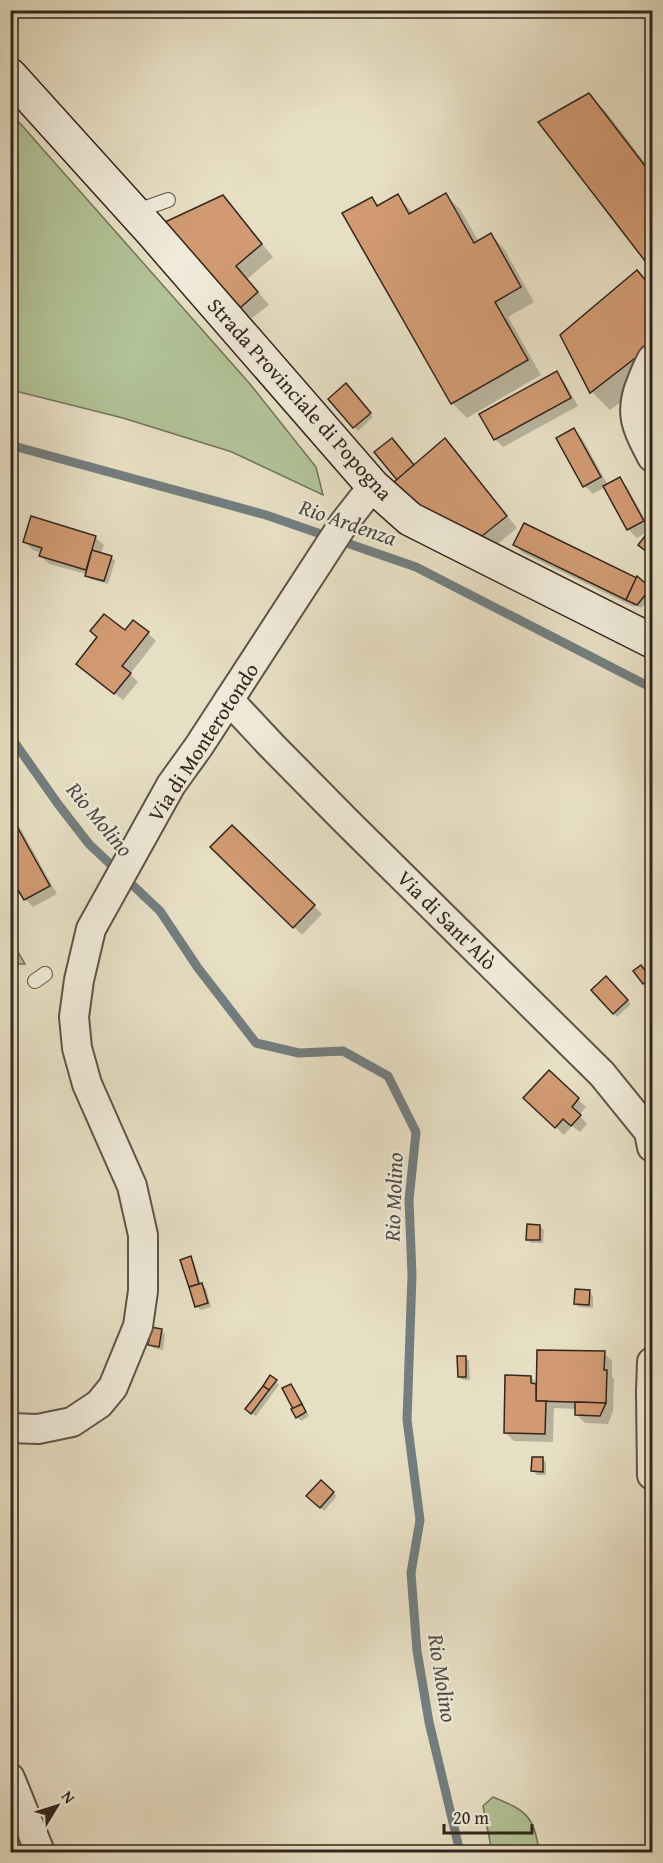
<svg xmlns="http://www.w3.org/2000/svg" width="663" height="1863" font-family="'Gentium Book Plus',serif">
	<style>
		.green { fill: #b2c297; stroke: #72745a; stroke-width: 1.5 }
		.shadow { fill: #0003 }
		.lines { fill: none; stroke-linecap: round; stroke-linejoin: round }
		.stream { stroke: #737e7f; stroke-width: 9 }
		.building { fill: #d19a73; stroke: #33261d; stroke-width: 1.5 }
		.lane-casing { stroke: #605447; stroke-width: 16 }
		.street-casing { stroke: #605447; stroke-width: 32 }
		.secondary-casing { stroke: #33261d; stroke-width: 36 }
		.lane { stroke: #efead9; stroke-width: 14 }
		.street { stroke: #efead9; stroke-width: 28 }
		.secondary { stroke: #efead9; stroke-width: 33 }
		.labels { text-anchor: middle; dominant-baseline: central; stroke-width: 4.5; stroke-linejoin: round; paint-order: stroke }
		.street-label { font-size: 21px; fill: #33261d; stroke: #efead9 }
		.water-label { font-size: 22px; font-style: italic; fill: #4e4b46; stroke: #efead9 }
	</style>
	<rect width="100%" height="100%" fill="#e7dfc4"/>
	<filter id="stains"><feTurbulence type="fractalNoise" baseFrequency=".00333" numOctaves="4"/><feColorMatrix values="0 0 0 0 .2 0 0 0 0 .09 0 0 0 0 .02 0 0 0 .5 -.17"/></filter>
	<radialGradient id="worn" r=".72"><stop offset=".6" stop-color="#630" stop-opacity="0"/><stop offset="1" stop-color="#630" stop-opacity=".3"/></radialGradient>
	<g class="green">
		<path d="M10,112l240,272 66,83 7,28 -91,-43 -109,-34 -112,-28z"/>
		<path d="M11,940l14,24h-14z"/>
		<path d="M493,1797c32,13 42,19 46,55h-47l-9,-46z"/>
	</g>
	<g class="shadow">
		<path d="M589,95l18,18 45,59v96l-112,-146z"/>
		<path d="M445,195l15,14 19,33 12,-7 14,15 29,52 -26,15 33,58 -74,43 -15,-15 -80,-205 8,8 17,-10 16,17z"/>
		<path d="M223,197l50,60 -26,22 22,26 -17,13 -11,-11z"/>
		<path d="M637,272l15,15v90l-42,33 -18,-18 -30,-56z"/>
		<path d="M556,373l8,8 14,25 -75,41 -8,-8z"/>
		<path d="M349,389l24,28 -15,14 -28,-32z"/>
		<path d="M574,430l8,8 26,47 11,-6 8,8 24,43 -14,8 -8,-8 -24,-43 -12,7 -8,-8 -27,-47z"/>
		<path d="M445,440l12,12 60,76 -23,19 -65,-29 -14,-52z"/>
		<path d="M95,537l9,8 -3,9 10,3 4,4 -7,23 -18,-5 -4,-5 -37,-10 -8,-8 1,-3 -9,-3 -8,-8z"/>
		<path d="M515,545l122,35 1,-2 14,16 -11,14 -6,-3 -1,2 -111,-54z"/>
		<path d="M125,632l23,1 8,8 -26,33 8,8 -15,18 -37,-29 13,-33z"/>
		<path d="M10,810l47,84 -24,13 -8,-8 -15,-25z"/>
		<path d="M232,827l90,87 -20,21 -89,-88z"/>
		<path d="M644,971l8,10 -4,6 -13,-15z"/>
		<path d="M606,978l25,26 -14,13 -24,-27z"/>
		<path d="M549,1072l37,35 -7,8 8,9 -7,8 -8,-6 -8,9 -31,-29z"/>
		<path d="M540,1226l4,4 -1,13h-12l-4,-4z"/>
		<path d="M190,1258l4,4 7,23 5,4 5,18 -11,3 -3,-4z"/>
		<path d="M589,1292l4,4v12l-14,-1 -4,-3z"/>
		<path d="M161,1330l4,4 -2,16 -10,-2 -3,-3z"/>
		<path d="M604,1353l8,8v16l2,2 -1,32 -5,13 -23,-1 -8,-8v-6l-23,-1 -1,34 -39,-1 -9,-9 26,-55 7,7z"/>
		<path d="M465,1357l4,4 1,19h-7l-4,-3z"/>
		<path d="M276,1381l3,4 -23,31 -5,-3z"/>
		<path d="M291,1385l18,31 -8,5 -4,-4z"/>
		<path d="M543,1459l3,3v13h-9l-4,-4z"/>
		<path d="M321,1482l16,14 -13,15 -16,-15z"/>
	</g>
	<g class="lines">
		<g class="stream">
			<path d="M10,445l256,70 150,52 236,121"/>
			<path d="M10,736l48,68 31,40 71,67 38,57 58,75 43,10 44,-2 45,25 28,56 -7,68 3,75 -5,145 13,100 -9,53 6,78 12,71 31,130"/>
		</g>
	</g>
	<g class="building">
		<path d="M589,93l63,82v95l-114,-148z"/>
		<path d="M446,193l28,50 17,-10 30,54 -26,15 33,58 -77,44 -109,-191 30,-16 5,9 21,-12 11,20z"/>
		<path d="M223,195l39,49 -26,22 22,26 -18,16 -75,-86z"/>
		<path d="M637,270l15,18v57l-62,48 -30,-58z"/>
		<path d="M557,371l14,27 -77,42 -15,-26z"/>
		<path d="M346,383l25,30 -18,15 -25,-29z"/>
		<path d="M574,428l27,49 -18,10 -27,-49z"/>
		<path d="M392,438l22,27 -17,15 -23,-28z"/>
		<path d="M445,438l62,78 -25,20 -66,-30 -22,-24z"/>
		<path d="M620,477l24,44 -17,9 -24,-44z"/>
		<path d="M31,516l65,20 -10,34 -47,-14 3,-8 -19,-6z"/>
		<path d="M524,523l113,55 -11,22 -113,-55z"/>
		<path d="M652,527v29l-14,-11z"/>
		<path d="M92,550l20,6 -8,25 -19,-5z"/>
		<path d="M637,576l14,12 -14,17 -11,-5z"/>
		<path d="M104,614l21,16 8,-10 16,12 -27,34 9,7 -17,21 -38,-30 21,-27 -7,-6z"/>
		<path d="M10,814l40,72 -26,14 -14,-23z"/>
		<path d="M232,825l83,80 -22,23 -83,-81z"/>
		<path d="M641,965l10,13 -8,6 -10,-13z"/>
		<path d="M606,976l22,24 -15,14 -22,-24z"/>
		<path d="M549,1070l30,28 -7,9 9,8 -10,11 -8,-7 -8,9 -32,-30z"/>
		<path d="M527,1224l13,1v15h-14z"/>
		<path d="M191,1256l8,28 -10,3 -9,-27z"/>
		<path d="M202,1283l6,20 -13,4 -6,-20z"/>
		<path d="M575,1289l15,1 -1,15 -15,-1z"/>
		<path d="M151,1327l11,2 -3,18 -11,-2z"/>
		<path d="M537,1350l68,1 -1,19h3l-1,33 -70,-2z"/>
		<path d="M457,1356h9v21h-8z"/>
		<path d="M270,1375l7,5 -8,10 -6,-4z"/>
		<path d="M505,1375l26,1v7l5,1v17h10l-1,33 -41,-1z"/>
		<path d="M291,1384l11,20 -9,5 -11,-21z"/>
		<path d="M263,1386l6,4 -18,24 -6,-5z"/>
		<path d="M575,1402l31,1 -6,13 -25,-1z"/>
		<path d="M302,1404l4,8 -10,6 -5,-9z"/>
		<path d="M532,1457h11v15l-12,-1z"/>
		<path d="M321,1480l13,12 -14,16 -14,-12z"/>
	</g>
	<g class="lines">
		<g class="lane-casing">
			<g id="lane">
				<path d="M134,212l34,-12"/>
				<path d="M35,981l10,-7"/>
			</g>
		</g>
		<g class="street-casing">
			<g id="street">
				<path d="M652,359c-4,7 -7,14 -10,22 -14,32 -5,47 10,76"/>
				<path d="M229,700l43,46 75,76 255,252 47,58 3,15"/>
				<path d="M652,1362l-1,30 1,83"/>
				<path d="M10,1428l28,1 34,-7 27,-18 14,-17 25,-61 5,-35v-56l-11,-49 -45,-102 -10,-36 -3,-31 5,-37 12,-51 80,-144 28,-39 145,-223 29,-37"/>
				<path d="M10,1778l30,74"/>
			</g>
		</g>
		<g class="secondary-casing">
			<path id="secondary" d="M10,75l142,157 221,254 37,33 242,122"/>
		</g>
		<use href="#lane" class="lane"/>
		<use href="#street" class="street"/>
		<use href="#secondary" class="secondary"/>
	</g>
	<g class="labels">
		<g class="street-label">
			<text transform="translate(300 399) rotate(48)">Strada Provinciale di Popogna</text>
			<text transform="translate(203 742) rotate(-57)">Via di Monterotondo</text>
			<text transform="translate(447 920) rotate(45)">Via di Sant'Alò</text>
		</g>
		<g class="water-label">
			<text transform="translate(348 522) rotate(19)">Rio Ardenza</text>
			<text transform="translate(100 819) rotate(50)">Rio Molino</text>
			<text transform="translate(393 1197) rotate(-88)">Rio Molino</text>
			<text transform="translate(443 1678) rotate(81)">Rio Molino</text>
		</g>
	</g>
	<rect width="663" height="1863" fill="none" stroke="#e7dfc4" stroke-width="36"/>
	<rect x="12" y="12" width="639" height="1839" fill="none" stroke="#33261d" stroke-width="3"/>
	<rect x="18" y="18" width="627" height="1827" fill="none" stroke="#33261d" stroke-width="1.5"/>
	<g transform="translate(57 1806) rotate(52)" stroke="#efead9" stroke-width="4.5" paint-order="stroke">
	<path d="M0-4.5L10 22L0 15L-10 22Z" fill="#33261d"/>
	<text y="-9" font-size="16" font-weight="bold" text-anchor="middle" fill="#33261d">N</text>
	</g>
	<path d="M444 1824v9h88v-9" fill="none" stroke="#33261d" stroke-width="3"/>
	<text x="453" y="1824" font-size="18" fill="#33261d" stroke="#efead9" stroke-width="4.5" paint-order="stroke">20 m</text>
	<rect width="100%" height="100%" filter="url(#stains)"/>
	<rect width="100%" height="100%" fill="url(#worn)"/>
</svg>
